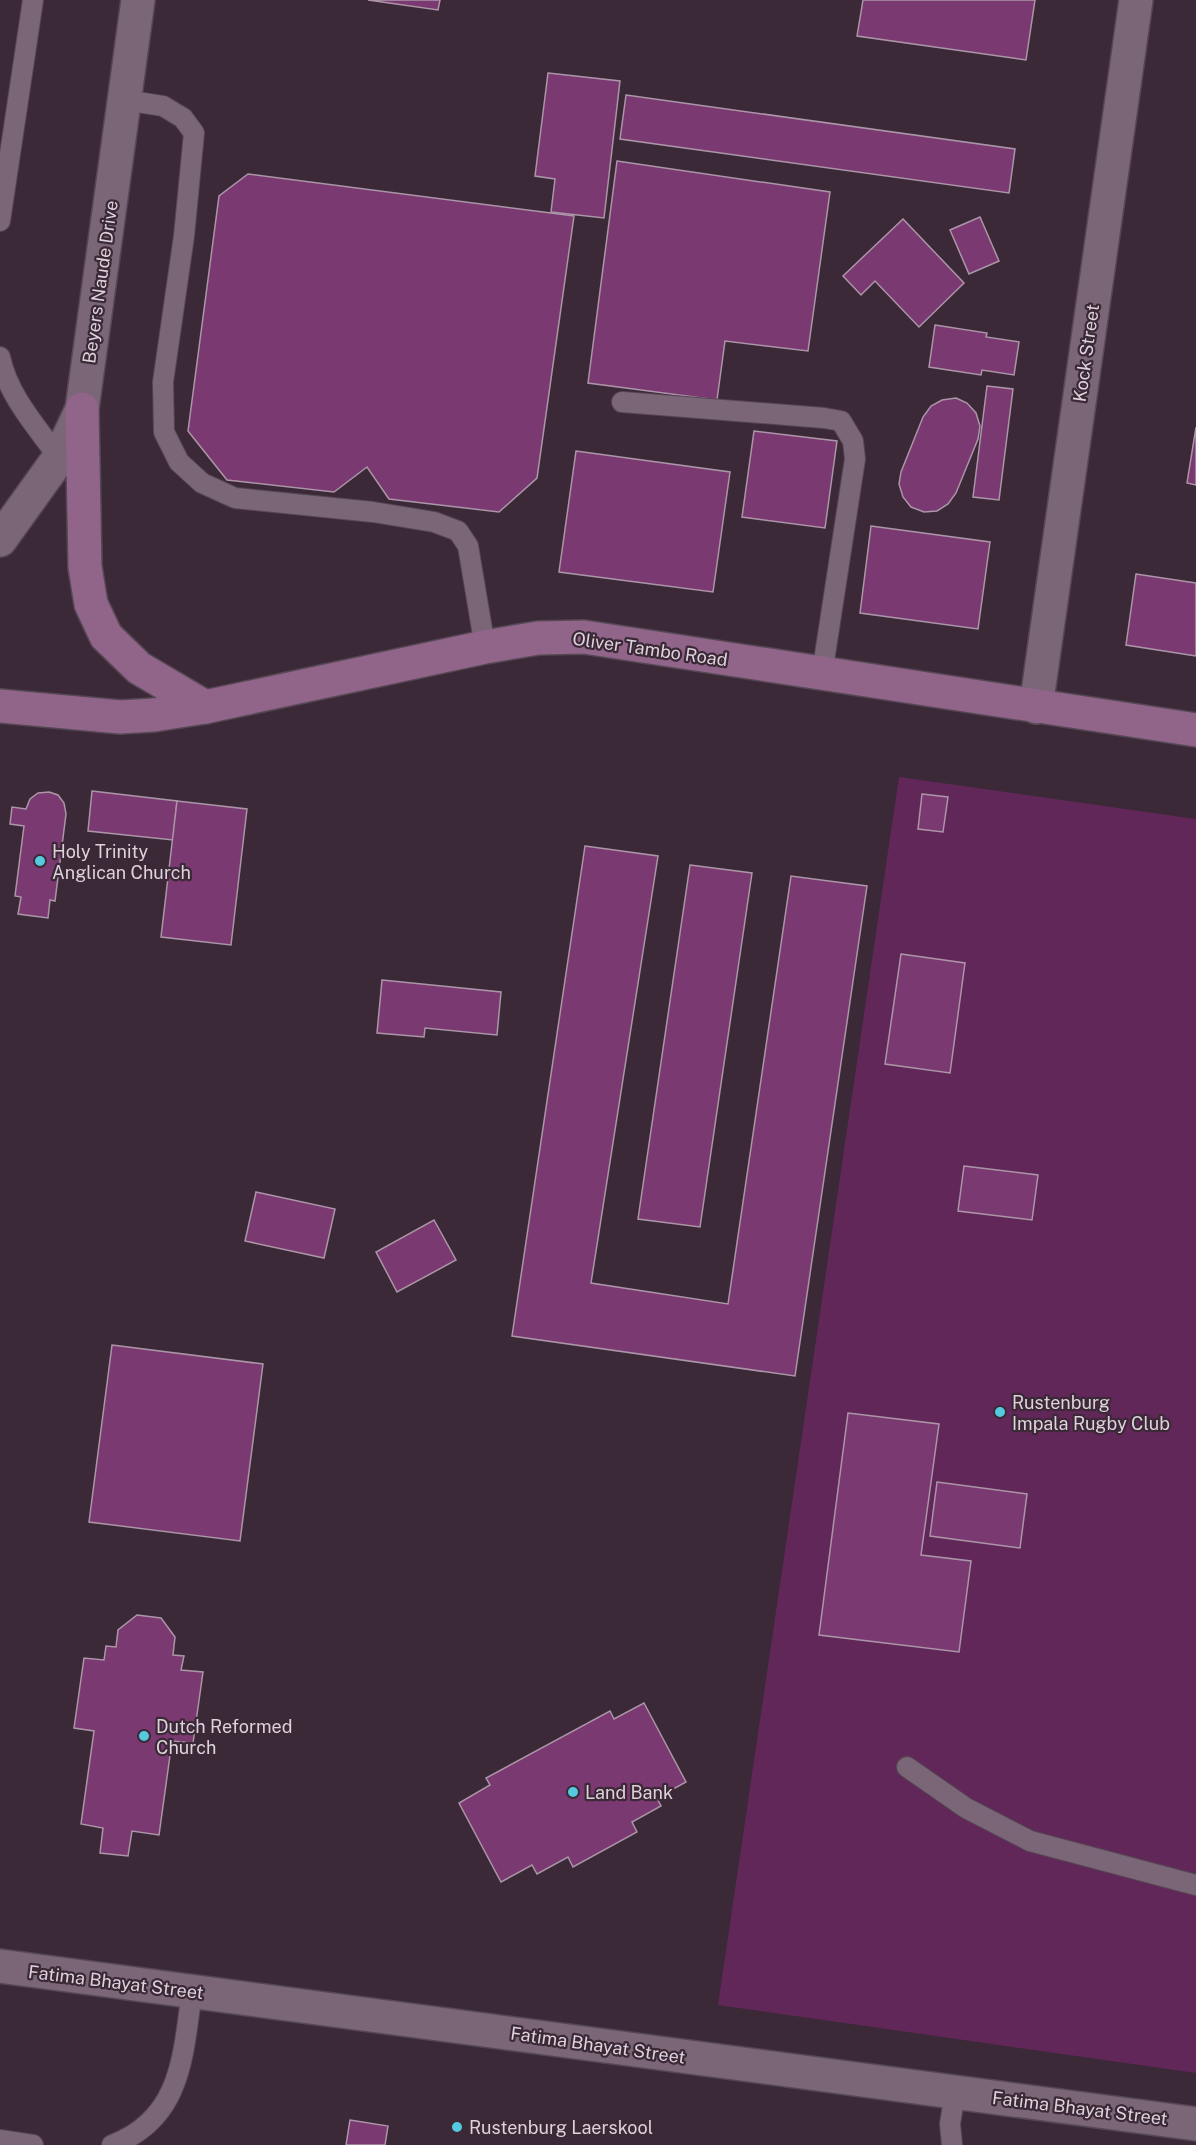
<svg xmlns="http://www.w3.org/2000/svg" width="1196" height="2145" font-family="'Public Sans',sans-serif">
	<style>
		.green { fill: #612759 }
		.building { fill: #7a3971; stroke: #ab95a7; stroke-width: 1.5 }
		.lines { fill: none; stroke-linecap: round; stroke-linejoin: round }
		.service-casing { stroke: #564754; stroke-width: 22 }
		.minor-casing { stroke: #564754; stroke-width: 36 }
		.secondary-casing { stroke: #564754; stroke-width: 36 }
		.service { stroke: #7b6677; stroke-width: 20 }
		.minor { stroke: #7b6677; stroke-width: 33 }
		.secondary { stroke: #91648a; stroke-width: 33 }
		.poi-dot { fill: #55cade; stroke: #3b2938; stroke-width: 2 }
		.labels { text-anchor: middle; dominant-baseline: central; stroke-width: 4.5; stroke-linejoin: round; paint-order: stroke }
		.street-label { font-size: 18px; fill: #ded2db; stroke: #3b2938 }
		.poi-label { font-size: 18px; fill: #ded2db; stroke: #3b2938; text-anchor: start }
	</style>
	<rect width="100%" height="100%" fill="#3b2938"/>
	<path class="green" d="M899,777l297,42v1254l-478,-68z"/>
	<g class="building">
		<path d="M368,0h72l-2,10z"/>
		<path d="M863,0h172l-9,60 -169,-24z"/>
		<path d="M548,73l72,8 -16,137 -53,-6 4,-33 -20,-3z"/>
		<path d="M626,95l389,54 -6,44 -389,-54z"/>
		<path d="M617,161l213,31 -22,159 -83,-10 -8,59 -129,-17z"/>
		<path d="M248,174l326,42 -37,262 -38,34 -110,-13 -22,-32 -33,25 -107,-12 -39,-49 31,-235z"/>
		<path d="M980,217l19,44 -30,13 -19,-44z"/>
		<path d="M903,219l61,64 -45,44 -44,-46 -14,14 -18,-19z"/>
		<path d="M935,325l52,8 -1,4 33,5 -5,33 -32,-5 -1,5 -52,-8z"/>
		<path d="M987,386l26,3 -14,111 -26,-3z"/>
		<path d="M956,398l11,5 9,10 4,13 -2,13 -22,54 -8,11 -11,7 -13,1 -13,-5 -8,-10 -4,-13 2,-12 22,-55 8,-11 11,-6z"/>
		<path d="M1196,427v58l-9,-2z"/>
		<path d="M754,431l83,10 -12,87 -83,-11z"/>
		<path d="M576,451l154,21 -17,120 -154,-20z"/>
		<path d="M871,526l119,16 -12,87 -118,-16z"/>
		<path d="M1136,574l60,9v73l-70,-11z"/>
		<path d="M92,791l85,10 -4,39 -85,-9z"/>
		<path d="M49,792l9,3 6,8 2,11 -11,87 -5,-1 -2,18 -30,-4 3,-17 -6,-1 9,-70 -14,-2 2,-17 14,2 4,-10 8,-6z"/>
		<path d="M922,794l26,3 -5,35 -25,-3z"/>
		<path d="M177,801l70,8 -16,136 -70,-8z"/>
		<path d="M585,846l73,10 -67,427 137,21 63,-428 76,10 -72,490 -283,-40z"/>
		<path d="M690,865l62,8 -52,354 -62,-8z"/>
		<path d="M901,954l64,9 -15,110 -65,-9z"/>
		<path d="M382,980l119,12 -4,43 -72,-7 -1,9 -47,-4z"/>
		<path d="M964,1166l74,9 -6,45 -74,-9z"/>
		<path d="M256,1192l79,17 -11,49 -79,-17z"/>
		<path d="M434,1220l22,40 -59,32 -21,-40z"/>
		<path d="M112,1345l151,19 -23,177 -151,-19z"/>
		<path d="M848,1413l91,11 -18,131 50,6 -12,91 -140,-17z"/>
		<path d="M937,1482l90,12 -7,54 -90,-12z"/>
		<path d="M137,1615l24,3 14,19 -2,18 11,1 -3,14 22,2 -10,71 -21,-2 -13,94 -27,-4 -4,25 -28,-3 3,-25 -22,-4 13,-93 -20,-3 10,-70 20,2 2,-14 10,1 2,-17z"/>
		<path d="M644,1703l42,79 -29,16 4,8 -29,16 5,10 -64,35 -5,-10 -31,17 -5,-9 -31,17 -42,-79 31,-18 -4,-7 124,-67 4,8z"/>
		<path d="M350,2120l38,6 -3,19h-39z"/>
	</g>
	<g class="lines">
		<g class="service-casing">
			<g id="service">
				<path d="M124,100l39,6 20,12 11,15 -10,103 -21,146 1,50 15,30 23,21 33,15 138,14 61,10 24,9 10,15 17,101"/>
				<path d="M0,221l33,-221"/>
				<path d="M0,357c8,39 37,70 59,101"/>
				<path d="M622,402l202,16 17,3 12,20 2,18 -33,215"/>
				<path d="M907,1767l59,41 64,33 166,44"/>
				<path d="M0,2140l33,5"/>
				<path d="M112,2145c70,-26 71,-90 80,-154"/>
				<path d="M952,2145l-2,-21 5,-32"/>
			</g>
		</g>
		<g class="minor-casing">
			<g id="minor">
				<path d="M0,540l59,-82 23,-49 56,-409"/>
				<path d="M1036,707l100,-707"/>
				<path d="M0,1966l1196,158"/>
			</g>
		</g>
		<g class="secondary-casing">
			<g id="secondary">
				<path d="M82,409l3,158 6,37 15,32 33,32 66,39"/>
				<path d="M0,706l120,11 34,-2 51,-8 280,-60 53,-9 46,-1 612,93"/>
			</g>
		</g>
		<use href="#service" class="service"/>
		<use href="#minor" class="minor"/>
		<use href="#secondary" class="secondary"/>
	</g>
	<g class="poi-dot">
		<circle cx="40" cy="861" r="6"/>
		<circle cx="1000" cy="1412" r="6"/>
		<circle cx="144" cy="1736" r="6"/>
		<circle cx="573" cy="1792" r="6"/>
		<circle cx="457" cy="2127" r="6"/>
	</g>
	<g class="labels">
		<g class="street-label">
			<text transform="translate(100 282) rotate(-82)">Beyers Naude Drive</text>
			<text transform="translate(1086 353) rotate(-82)">Kock Street</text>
			<text transform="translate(650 649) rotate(8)">Oliver Tambo Road</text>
			<text transform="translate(116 1982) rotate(7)">Fatima Bhayat Street</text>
			<text transform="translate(598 2045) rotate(8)">Fatima Bhayat Street</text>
			<text transform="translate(1080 2108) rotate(7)">Fatima Bhayat Street</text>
		</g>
		<g class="poi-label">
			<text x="52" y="851">Holy Trinity<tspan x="52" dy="21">Anglican Church</tspan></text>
			<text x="1012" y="1402">Rustenburg<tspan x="1012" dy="21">Impala Rugby Club</tspan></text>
			<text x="156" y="1726">Dutch Reformed<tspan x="156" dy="21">Church</tspan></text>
			<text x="585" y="1792">Land Bank</text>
			<text x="469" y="2127">Rustenburg Laerskool</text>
		</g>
	</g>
</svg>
